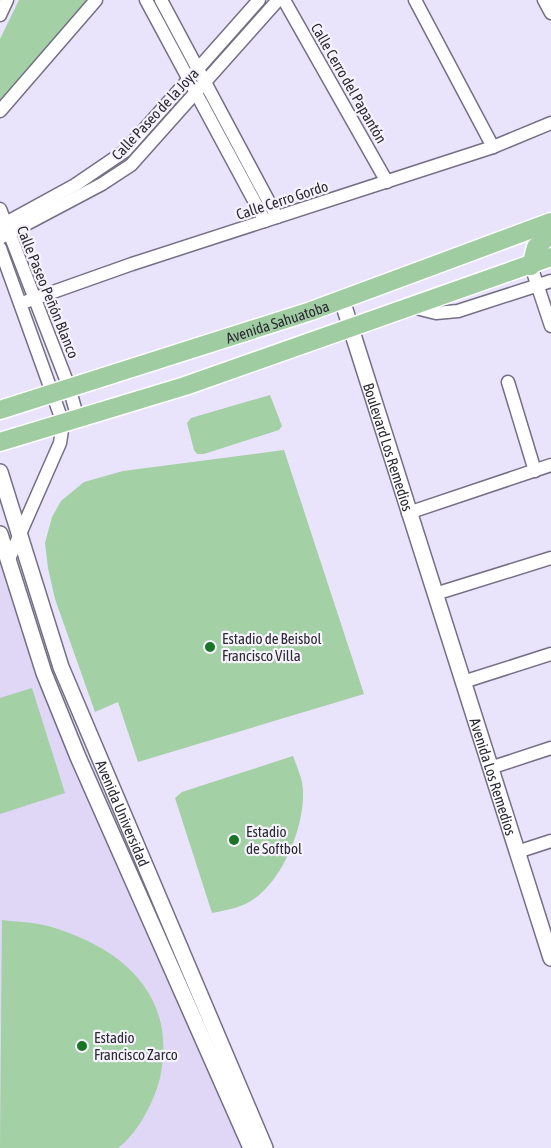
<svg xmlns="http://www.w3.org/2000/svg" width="551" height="1148" font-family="'Asap Condensed',sans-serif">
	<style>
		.built { fill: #e0d6f6 }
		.green { fill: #a3d0a4 }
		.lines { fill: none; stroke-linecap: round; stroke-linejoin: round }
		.minor-casing { stroke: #756f85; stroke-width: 15 }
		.tertiary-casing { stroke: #756f85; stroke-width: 18 }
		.primary-casing { stroke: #fff; stroke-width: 21 }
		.minor { stroke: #fff; stroke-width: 12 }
		.tertiary { stroke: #fff; stroke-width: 15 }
		.primary { stroke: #a0cca2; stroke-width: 18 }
		.poi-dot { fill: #187626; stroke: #f6f3fd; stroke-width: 2 }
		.labels { text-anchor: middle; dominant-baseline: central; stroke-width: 4.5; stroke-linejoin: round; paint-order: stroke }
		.street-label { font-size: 15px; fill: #2c2a33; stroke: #f6f3fd }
		.poi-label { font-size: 15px; fill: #2c2a33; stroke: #f6f3fd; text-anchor: start }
	</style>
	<rect width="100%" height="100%" fill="#eae3fc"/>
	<path class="built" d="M0,551l245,597h-245z"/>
	<g class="green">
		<path d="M19,0h69l-88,101v-62z"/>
		<path d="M270,395l12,31 -3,4 -75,24h-7l-3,-4 -7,-27 4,-5z"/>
		<path d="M284,450l80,244 -226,68 -20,-60 -23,10 -40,-113 -7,-31 -3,-25 7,-26 9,-16 23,-19 39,-11z"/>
		<path d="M32,688l33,105 -65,21v-116z"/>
		<path d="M293,756c3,8 7,18 9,26 7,38 -21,108 -59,123 -10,4 -21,6 -31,8l-37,-115 7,-6z"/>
		<path d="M2,920c15,2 31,2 46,6 74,21 130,69 112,152 -6,24 -22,55 -42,70h-118z"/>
	</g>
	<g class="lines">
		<g class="minor-casing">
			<g id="minor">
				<path d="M146,0l119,221"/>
				<path d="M161,0l116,217"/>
				<path d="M284,0l103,182"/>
				<path d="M415,0l78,147"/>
				<path d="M544,0l7,13"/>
				<path d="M0,15l7,-15"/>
				<path d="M0,111l96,-111"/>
				<path d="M0,209l69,178 9,32"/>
				<path d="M0,226l75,-41 50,-34 134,-151"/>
				<path d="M0,238l102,-54 29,-19 147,-165"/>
				<path d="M0,248l63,175 -3,20 -51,116"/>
				<path d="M531,266l20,60"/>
				<path d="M22,303l110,-39 361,-117 58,-24"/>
				<path d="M412,307l24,6 22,-2 93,-30"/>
				<path d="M508,382l27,89"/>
				<path d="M408,513l143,-48"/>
				<path d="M435,594l116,-36"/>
				<path d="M463,682l88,-28"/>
				<path d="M490,768l61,-20"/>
				<path d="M517,852l34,-11"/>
			</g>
		</g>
		<g class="tertiary-casing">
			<g id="tertiary">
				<path id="s1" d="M342,300l209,658"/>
				<path id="s2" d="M0,472l61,195 204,481"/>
				<path d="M0,534l44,139 34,84 173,391"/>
			</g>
		</g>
		<g class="primary-casing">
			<g id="primary">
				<path d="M531,266l5,-19 15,-13"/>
				<path id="s3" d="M0,410l311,-99 240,-89"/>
				<path d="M0,442l185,-56 366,-129"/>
			</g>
		</g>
		<use href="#minor" class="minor"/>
		<use href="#tertiary" class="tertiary"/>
		<use href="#primary" class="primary"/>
	</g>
	<g class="poi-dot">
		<circle cx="210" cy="647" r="6"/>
		<circle cx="234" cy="840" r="6"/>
		<circle cx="82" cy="1046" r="6"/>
	</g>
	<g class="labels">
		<g class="street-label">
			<text transform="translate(349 83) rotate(60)">Calle Cerro del Papantón</text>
			<text transform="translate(155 114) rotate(-47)">Calle Paseo de la Joya</text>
			<text transform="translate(282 200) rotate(-18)">Calle Cerro Gordo</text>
			<text transform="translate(48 292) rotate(68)">Calle Paseo Peñón Blanco</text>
			<text stroke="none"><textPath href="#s3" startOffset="291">Avenida Sahuatoba</textPath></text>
			<text stroke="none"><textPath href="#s1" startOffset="154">Boulevard Los Remedios</textPath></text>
			<text stroke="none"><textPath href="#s1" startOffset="500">Avenida Los Remedios</textPath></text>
			<text stroke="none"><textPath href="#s2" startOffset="363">Avenida Universidad</textPath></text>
		</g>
		<g class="poi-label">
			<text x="222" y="638">Estadio de Beisbol<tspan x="222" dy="17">Francisco Villa</tspan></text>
			<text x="246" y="831">Estadio<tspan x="246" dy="17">de Softbol</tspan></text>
			<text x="94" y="1037">Estadio<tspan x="94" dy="17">Francisco Zarco</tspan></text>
		</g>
	</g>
</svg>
